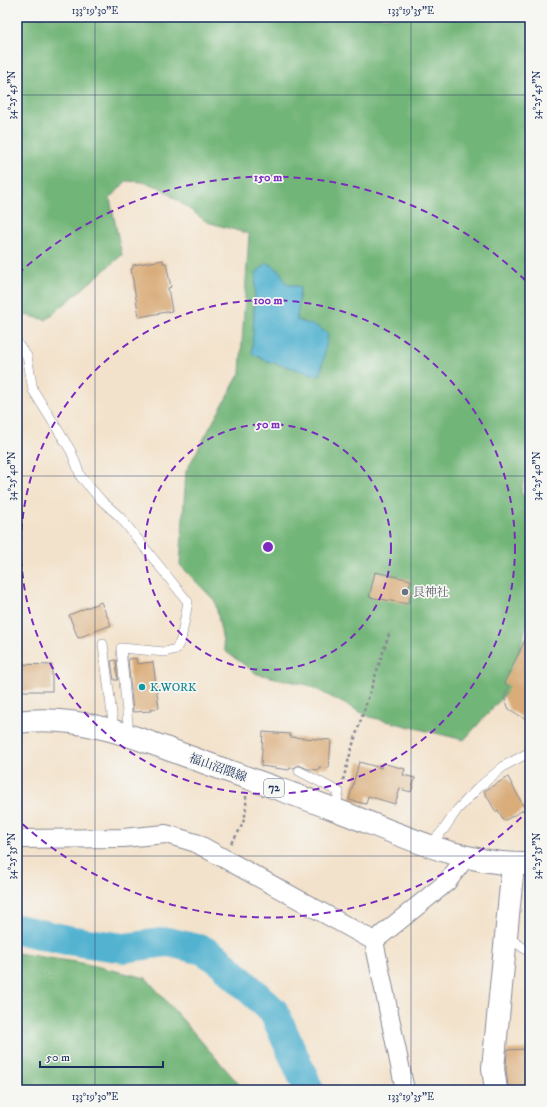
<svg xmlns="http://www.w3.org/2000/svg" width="547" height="1107" font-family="'IM FELL DW Pica','Noto Serif JP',serif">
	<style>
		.forest { fill: #72b578; stroke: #46726b }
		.water { fill: #52b2d0; stroke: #367097 }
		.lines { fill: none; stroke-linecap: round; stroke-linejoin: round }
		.river { stroke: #52b2d0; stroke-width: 30 }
		.building { fill: #d9ac79 }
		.lane-casing { stroke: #878894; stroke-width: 10 }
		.street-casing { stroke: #878894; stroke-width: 20 }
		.secondary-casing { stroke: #878894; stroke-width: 24 }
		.primary-casing { stroke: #878894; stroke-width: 24 }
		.path { stroke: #878894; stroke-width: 2.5; stroke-dasharray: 3 3; stroke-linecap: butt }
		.lane { stroke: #fff; stroke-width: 9 }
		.street { stroke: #fff; stroke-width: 18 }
		.secondary { stroke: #fff; stroke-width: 22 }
		.primary { stroke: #fff; stroke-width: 22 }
		.ticks { fill: none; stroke: #1b2f5e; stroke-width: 1; stroke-opacity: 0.45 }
		.ring { fill: none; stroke: #7b2cbf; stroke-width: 2; stroke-dasharray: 7 5 }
		.worship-dot { fill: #6b7280; stroke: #f6f6f2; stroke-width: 1.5 }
		.culture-dot { fill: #0f9aa8; stroke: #f6f6f2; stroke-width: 1.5 }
		.labels { text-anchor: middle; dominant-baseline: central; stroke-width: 3.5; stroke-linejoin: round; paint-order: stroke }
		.shield { fill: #f6f6f2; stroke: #5d6b8a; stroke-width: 1 }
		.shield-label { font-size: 11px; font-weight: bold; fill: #1b2f5e }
		.worship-label { font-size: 12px; fill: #5b616d; stroke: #f6f6f2; text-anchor: start }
		.culture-label { font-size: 12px; fill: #0d838f; stroke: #f6f6f2; text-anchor: start }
		.street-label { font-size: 12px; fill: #1b2f5e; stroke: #f6f6f2 }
		.centre { fill: #7b2cbf; stroke: #f6f6f2; stroke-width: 2 }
		.ring-label { font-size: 12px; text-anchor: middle; font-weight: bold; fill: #7b2cbf; stroke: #f6f6f2; stroke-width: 3.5; stroke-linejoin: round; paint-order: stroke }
		.neatline { fill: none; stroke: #1b2f5e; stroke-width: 1.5 }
		.ticks-label { font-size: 10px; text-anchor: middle; fill: #1b2f5e }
	</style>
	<rect width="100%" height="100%" fill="#f6f6f2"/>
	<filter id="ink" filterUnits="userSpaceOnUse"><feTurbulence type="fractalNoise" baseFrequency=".025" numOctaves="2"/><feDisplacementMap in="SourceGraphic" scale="8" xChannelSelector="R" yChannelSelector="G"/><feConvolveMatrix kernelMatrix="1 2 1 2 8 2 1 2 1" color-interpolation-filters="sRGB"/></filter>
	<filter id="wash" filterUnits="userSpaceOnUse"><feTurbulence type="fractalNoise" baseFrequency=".012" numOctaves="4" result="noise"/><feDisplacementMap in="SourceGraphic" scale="16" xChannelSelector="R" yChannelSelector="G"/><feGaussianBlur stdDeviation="0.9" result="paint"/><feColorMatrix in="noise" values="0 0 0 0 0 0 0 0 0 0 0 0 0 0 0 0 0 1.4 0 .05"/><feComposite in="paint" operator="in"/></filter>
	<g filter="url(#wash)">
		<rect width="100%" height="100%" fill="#f3e2cb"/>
		<g class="forest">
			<path d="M17,17h513v437l-9,38 9,10v112l-22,77 -44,49 -94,-23 -62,-32 -51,-11 -32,-23 -10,-50 -35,-36 6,-94 54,-98 9,-139 -42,-12 -48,-35 -16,-5 -17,-1 -16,18 12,56 -76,65 -29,-7z"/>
			<path d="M17,953l65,10 64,15 98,112h-227z"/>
		</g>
		<path class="water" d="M267,263c11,5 15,10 19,21l14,3 -3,33 21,7 10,7 -8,42 -56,-16 -12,-7 4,-80z"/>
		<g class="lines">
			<path class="river" d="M17,929l50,11 57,8 44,-6 35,8 16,10 55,52 35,78"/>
		</g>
		<g id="blocks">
			<g class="building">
				<path d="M163,260v3h3l5,24 -3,1 4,23 -33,6 -8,-48 2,-1v-3z"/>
				<path d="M375,572l36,8 -3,10 4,1 -4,13 -39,-7z"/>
				<path d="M101,602l10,23 -33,13 -9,-23z"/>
				<path d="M530,630v92l-21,-13 -5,-12 5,-11 -5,-3z"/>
				<path d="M136,658l1,6 16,-2 6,46 -8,1 1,2 -19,1 -5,-53z"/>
				<path d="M116,660l2,20h-4l-3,-19z"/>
				<path d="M17,664l35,1v26h-35z"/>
				<path d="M263,732l27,2v3l41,3 -2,28 -10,-1v3l-11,-1 -10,-4 -4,3h-4l-1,2 -28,-4z"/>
				<path d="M359,762l22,6 1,-5 23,6 -2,6 12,3 -4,14 -11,-3 -5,15 -27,-8 -2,8 -17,-4z"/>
				<path d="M508,777l17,32 -21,12 -6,-11 -2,2 -12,-21z"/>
				<path d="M527,1049l1,41h-15v-2h-5v-2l-2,-15 1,-21z"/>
			</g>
		</g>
	</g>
	<g filter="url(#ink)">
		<use href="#blocks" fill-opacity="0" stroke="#878894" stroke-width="1"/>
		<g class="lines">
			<g class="lane-casing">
				<g id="lane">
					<path d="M17,343l10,13 6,34 38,61 10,26 20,23 19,17 68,85 -7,38 -5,9 -11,3 -44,-4 8,87"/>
					<path d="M103,644l11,86"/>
					<path d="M299,771l40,21 -4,17"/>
					<path d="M429,846l15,-17 13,-19 21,-22 26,-22 26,-14"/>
					<path d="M506,936l22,15 2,4"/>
				</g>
			</g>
			<g class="street-casing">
				<g id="street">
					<path d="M17,839l106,-1 43,-4 30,9 178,98 31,149"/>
					<path d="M374,941l73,-59 19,-25"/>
				</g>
			</g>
			<g class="secondary-casing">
				<path id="secondary" d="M496,1090l-3,-22 20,-203"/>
			</g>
			<g class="primary-casing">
				<path id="primary" d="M17,722c58,-8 114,13 167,33 51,19 102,36 152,55 62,23 126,56 194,54"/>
			</g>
			<g class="path">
				<path d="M343,780l10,-36 37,-113"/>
				<path d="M231,843c12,-16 16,-26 15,-47"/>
			</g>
			<use href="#lane" class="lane"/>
			<use href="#street" class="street"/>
			<use href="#secondary" class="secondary"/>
			<use href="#primary" class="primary"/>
		</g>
	</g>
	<path class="ticks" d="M95,17v1073M411,17v1073M17,95h513M17,476h513M17,856h513"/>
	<g class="ring">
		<circle cx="268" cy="547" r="123"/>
		<circle cx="268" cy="547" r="247"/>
		<path d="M530 809A370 370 0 0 1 18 820M18 274A370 370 0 0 1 530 285"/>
	</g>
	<circle class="worship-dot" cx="405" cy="592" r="4"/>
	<circle class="culture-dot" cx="142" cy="687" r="4"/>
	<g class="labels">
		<rect class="shield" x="264" y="779" width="20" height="18" rx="3"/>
		<g class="shield-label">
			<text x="274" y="788">72</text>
		</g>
		<g class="worship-label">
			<text x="413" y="592">艮神社</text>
		</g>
		<g class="culture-label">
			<text x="150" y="687">K.WORK</text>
		</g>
		<g class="street-label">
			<text transform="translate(218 768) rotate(20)">福山沼隈線</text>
		</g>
	</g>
	<circle cx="268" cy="547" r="6" class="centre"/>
	<g class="ring-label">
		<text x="268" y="181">150 m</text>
		<text x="268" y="304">100 m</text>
		<text x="268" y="428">50 m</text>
	</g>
	<rect width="547" height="1107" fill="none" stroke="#f6f6f2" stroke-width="44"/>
	<path d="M40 1061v6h123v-6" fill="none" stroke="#1b2f5e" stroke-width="2"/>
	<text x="46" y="1061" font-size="12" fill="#1b2f5e" stroke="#f6f6f2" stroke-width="3" paint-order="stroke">50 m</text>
	<rect x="22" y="22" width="503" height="1063" class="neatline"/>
	<g class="ticks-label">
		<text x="95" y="14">133°19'30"E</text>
		<text x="411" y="14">133°19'35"E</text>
		<text transform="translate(11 95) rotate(-90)" y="4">34°25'45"N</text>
		<text transform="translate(536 95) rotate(-90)" y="4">34°25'45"N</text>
		<text transform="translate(11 476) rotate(-90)" y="4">34°25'40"N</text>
		<text transform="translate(536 476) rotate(-90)" y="4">34°25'40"N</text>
		<text transform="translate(11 856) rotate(-90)" y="4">34°25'35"N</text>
		<text transform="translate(536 856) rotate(-90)" y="4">34°25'35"N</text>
		<text x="95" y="1100">133°19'30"E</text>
		<text x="411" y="1100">133°19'35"E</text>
	</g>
</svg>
